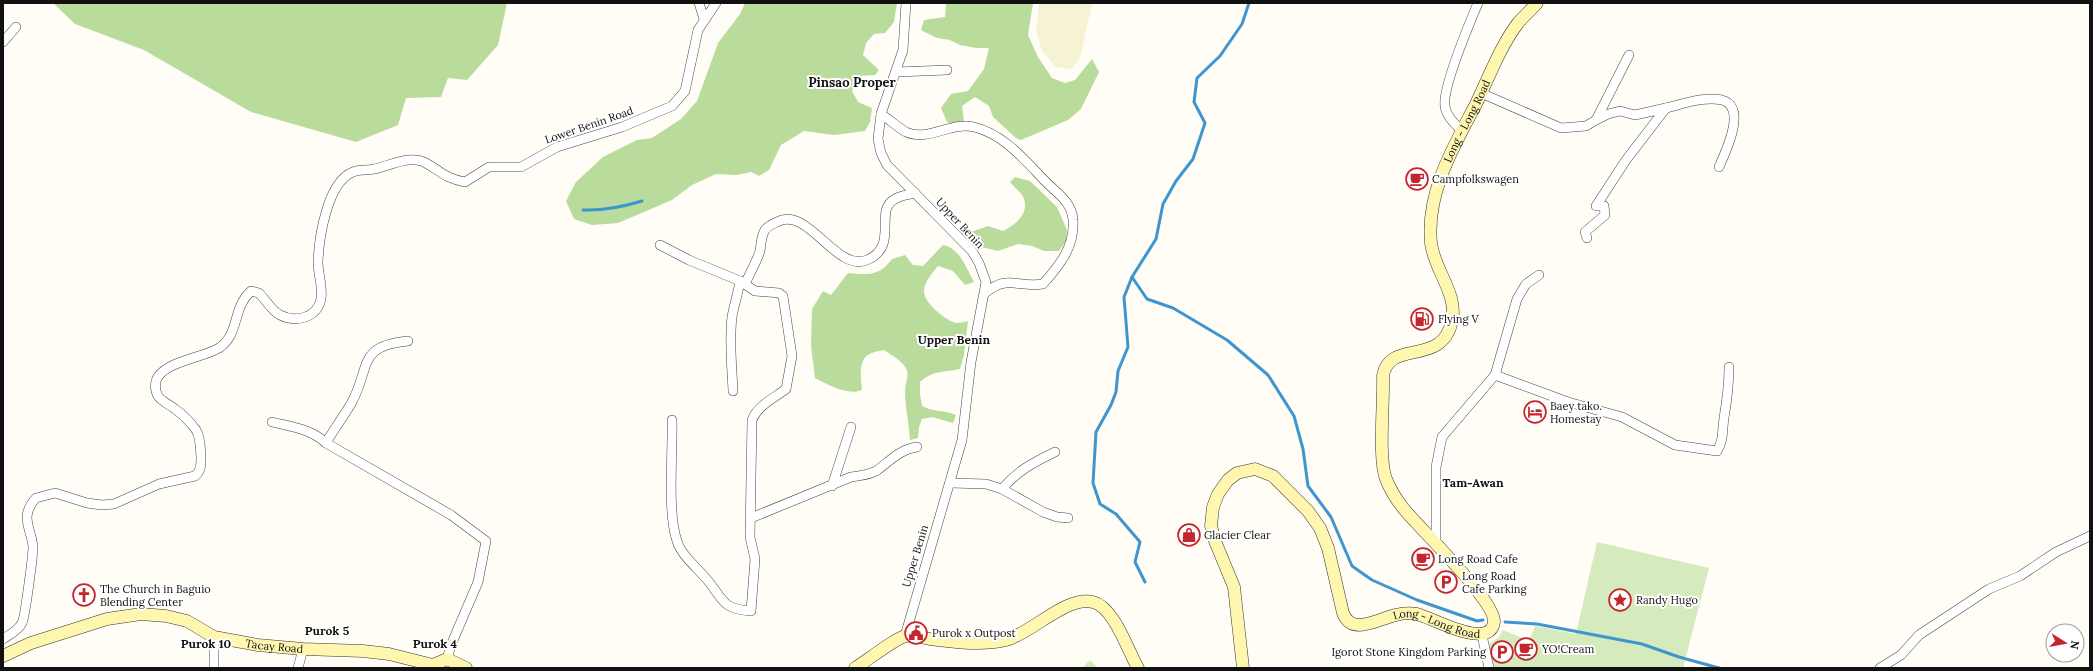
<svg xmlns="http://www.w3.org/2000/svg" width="2093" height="671" font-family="Lora,serif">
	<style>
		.farmland { fill: #f6f3d4 }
		.green { fill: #d5ebbd }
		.forest { fill: #b9dc9c }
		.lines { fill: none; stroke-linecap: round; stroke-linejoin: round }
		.stream { stroke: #3f96cf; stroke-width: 3 }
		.street-casing { stroke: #444; stroke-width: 10 }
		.secondary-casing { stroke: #333; stroke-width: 13 }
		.street { stroke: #fff; stroke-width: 9 }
		.secondary { stroke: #fff6b0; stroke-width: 12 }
		.labels { text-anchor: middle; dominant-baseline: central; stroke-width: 4; stroke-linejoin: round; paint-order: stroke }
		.street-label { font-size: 11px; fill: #111; stroke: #fff }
		.poi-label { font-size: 11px; fill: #111; stroke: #fff; text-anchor: start }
		.neighbourhood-label { font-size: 12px; font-weight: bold; fill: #111; stroke: #fff }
		.quarter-label { font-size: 13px; font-weight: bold; fill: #111; stroke: #fff }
	</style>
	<rect width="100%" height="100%" fill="#fffdf5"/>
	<path class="farmland" d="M1039,3h53l-12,56 -9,10 -15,-2 -14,-16 -6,-20z"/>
	<g class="green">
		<path d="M1597,542l112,26 -26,100h-190l-4,-24 10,-7 4,-7 26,11 6,-15 41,8z"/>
		<path d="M1090,660l8,8h-16z"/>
	</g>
	<g class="forest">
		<path d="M53,3h454l-9,42 -31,35 -19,-2 -7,19 -35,1 -8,27 -42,17 -105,-30 -107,-62 -69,-26z"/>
		<path d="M745,3h152l-3,19 -9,11 -11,1 -8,9 -3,12 16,15 -4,5 -16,1 -7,15 6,11 14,6 -2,14 -5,9 -31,4 -30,-4 -23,14 -12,25 -10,6 -8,-4 -15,3 -20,-1 -24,11 -20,15 -54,23 -26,2 -18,-6 -8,-18 10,-19 27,-25 34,-17 15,-2 29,-19 16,-18 21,-58 22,-29z"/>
		<path d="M946,3h87l-5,32 10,22 14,21 13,5 10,-3 17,-21 7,13 -18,37 -13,11 -47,20 -5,-2 -23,-21 -4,-11 -14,-9 -13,9 2,15 -7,4 -10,-3 -6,-14 10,-14 17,-3 16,-22 5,-21h-13l-16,-3 -10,-5 -13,-2 -16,-8 3,-10 21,-3z"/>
		<path d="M1015,177l15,4 27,26 10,23 -1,11 -7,10h-15l-12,-5 -14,-2 -20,7 -21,-5 -6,-14 17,-6 15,5c12,-6 26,-17 21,-32 -1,-5 -10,-12 -14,-17z"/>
		<path d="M943,245c17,3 23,23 31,37l-9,3 -12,-14 -15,-5c-5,6 -13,15 -14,24 -1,13 21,30 32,33 3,0 8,-1 12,-2l-4,34 -4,14c-15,3 -29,2 -40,13v13l2,11c11,6 23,4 34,9l-3,8 -21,-6 -10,2 -3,8 -1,11 -8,2c-1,-17 -5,-33 -5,-50 0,-6 4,-13 2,-19 -2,-9 -16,-16 -23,-21 -4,1 -12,2 -16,5 -10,6 -7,25 -6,35 -15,6 -33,-5 -47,-12l-4,-32 1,-37 11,-18 8,4 17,-22c20,2 32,3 44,-14l13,-4 8,10 10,1z"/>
	</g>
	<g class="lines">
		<g class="stream">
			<path d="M583,210c21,1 39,-3 59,-9"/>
			<path d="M1132,277l15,22 26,9 54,32 41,35 26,41 9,33 5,37 23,31 21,49 20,14 45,20 60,21 6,-1"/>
			<path d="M1145,582l-10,-20 5,-20 -24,-28 -16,-10 -7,-21 3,-51 15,-27 5,-13 2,-21 10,-24 -4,-50 8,-20 24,-38 7,-35 13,-23 17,-22 12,-36 -11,-21 3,-24 23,-22 22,-32 7,-21"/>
			<path d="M1505,622l32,2 105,20 37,13 40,11"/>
		</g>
		<g class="street-casing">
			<g id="street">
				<path d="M699,3l5,16"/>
				<path d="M3,42l13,-15"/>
				<path d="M897,72l50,-2"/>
				<path d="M1481,93l80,35 25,-2 10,-6 33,-65"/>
				<path d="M1666,108c17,-4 38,-12 56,-8 26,7 3,53 -3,67"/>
				<path d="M881,114c8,5 16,13 25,18 22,10 46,-11 68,-5 29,7 50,32 69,52 12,13 29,22 30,41 2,26 -13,45 -30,64 -26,4 -35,-10 -58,9"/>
				<path d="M1462,131c-7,-7 -16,-15 -17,-25 -3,-18 25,-84 33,-103"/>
				<path d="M1587,238l-2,-6 20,-17 -1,-9h-8l30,-46 40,-52 -31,7 -15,-4 -12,3 -12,6"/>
				<path d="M660,245l29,15 51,21 15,10 24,2 4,3 9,60 -6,33c-12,9 -29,17 -34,31l-2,117 5,22 -4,52c-28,-2 -27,-10 -42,-29 -10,-13 -27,-25 -32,-41 -10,-29 -4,-88 -5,-121"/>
				<path d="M745,284c5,-11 11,-21 15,-33 1,-6 1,-15 5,-21 3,-4 8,-6 12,-8 31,-17 59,51 90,38 33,-14 6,-50 28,-61 6,-4 14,-4 20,-6"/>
				<path d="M1495,375l22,-76 9,-15 13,-9"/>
				<path d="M733,391c-1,-24 -4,-49 -1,-74 2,-12 6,-23 8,-36"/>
				<path d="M272,422c20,5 39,7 54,21l125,72 35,26 -8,41 -27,63 -4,14"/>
				<path d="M326,443c8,-14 18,-27 26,-41 19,-36 5,-56 56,-61"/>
				<path d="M951,483l35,1 16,5 41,23 14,5 11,1"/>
				<path d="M832,486l19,-59"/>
				<path d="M1002,489c15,-18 32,-27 53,-37"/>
				<path d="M751,518l100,-41c9,-1 17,-2 25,-6 14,-10 24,-22 41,-24"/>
				<path d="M1436,545v-78l6,-30 53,-62 73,27 54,15 53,28 42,6c7,-11 5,-21 7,-33 3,-18 5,-33 5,-51"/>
				<path d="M1482,635l7,33"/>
				<path d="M905,636l57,-196 9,-78 15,-80 -7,-19 -7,-12 -85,-86 -6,-12 -3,-14 3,-25 22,-64 3,-47"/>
				<path d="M214,637v31"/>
				<path d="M3,639c7,-5 15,-8 19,-16 3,-5 11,-68 11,-76 -2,-20 -14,-30 3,-49l19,-5 32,10 15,2 12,-1 45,-20 36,-8c6,-5 6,-11 6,-19 -1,-9 0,-19 -5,-27 -5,-7 -14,-16 -21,-21 -5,-4 -14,-8 -17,-13 -3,-5 -3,-10 -2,-15 5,-19 47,-23 63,-33 21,-14 13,-40 32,-57l8,2c6,6 13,18 21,22 16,8 37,3 41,-16 2,-12 -3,-25 -3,-37 1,-24 9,-80 35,-90 6,-3 14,-1 21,-3 15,-3 35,-14 50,-7 17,9 20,16 41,20l24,-15h32l36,-20 65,-20 50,-21 13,-15 13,-61 18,-27"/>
				<path d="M298,668l5,-19"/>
				<path d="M1880,668l21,-13 18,-20 70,-46 31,-13 36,-24 34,-16"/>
			</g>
		</g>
		<g class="secondary-casing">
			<g id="secondary">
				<path id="s1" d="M3,656l28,-13 76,-24 34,-5 25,2 21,5 27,16 44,8 45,4 60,2 26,3 44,11 2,3"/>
				<path d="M433,665l14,-6 19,9"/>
				<path d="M855,668c10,-6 42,-31 51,-32 8,-1 17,2 24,3 25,3 51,7 76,1 26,-7 61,-45 87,-38 21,5 35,49 45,66"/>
				<path id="s2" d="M1243,668l-9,-81 -19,-46 -4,-15 2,-19 5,-13 10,-14 9,-7 18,-4 18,7 35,35 12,17 8,20 15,65c9,24 37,5 53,2 7,-2 14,-2 21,-1 16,4 73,37 77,8 2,-21 -75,-94 -91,-114 -7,-9 -13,-19 -17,-29 -8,-20 -2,-78 -3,-103 6,-38 59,-8 69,-55 6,-28 -18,-51 -21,-78 -5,-51 23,-97 45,-139 13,-27 24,-57 42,-81 6,-7 13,-13 19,-20"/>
			</g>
		</g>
		<use href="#street" class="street"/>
		<use href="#secondary" class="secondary"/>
	</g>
	<defs>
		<g id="cafe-ring" transform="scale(1.15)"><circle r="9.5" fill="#fff" stroke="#c4262e" stroke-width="1.5"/><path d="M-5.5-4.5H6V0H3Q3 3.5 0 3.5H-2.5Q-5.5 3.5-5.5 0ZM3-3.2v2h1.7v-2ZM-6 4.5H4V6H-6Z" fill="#c4262e"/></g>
		<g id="fuel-ring" transform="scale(1.15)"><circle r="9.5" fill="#fff" stroke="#c4262e" stroke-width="1.5"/><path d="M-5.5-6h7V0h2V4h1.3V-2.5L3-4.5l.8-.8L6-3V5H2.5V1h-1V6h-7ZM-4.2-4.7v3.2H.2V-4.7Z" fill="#c4262e"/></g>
		<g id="hotel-ring" transform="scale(1.15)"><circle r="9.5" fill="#fff" stroke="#c4262e" stroke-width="1.5"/><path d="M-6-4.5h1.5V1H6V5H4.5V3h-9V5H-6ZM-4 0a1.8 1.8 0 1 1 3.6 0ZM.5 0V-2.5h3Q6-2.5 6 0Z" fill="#c4262e"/></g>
		<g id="shop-ring" transform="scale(1.15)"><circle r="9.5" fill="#fff" stroke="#c4262e" stroke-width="1.5"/><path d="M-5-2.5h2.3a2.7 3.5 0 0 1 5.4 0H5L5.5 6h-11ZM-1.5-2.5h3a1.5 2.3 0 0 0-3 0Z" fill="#c4262e"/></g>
		<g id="parking-ring" transform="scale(1.15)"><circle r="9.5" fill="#fff" stroke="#c4262e" stroke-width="1.5"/><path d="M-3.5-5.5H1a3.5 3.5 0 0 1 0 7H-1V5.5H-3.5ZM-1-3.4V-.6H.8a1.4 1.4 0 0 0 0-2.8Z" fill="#c4262e"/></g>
		<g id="church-ring" transform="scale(1.15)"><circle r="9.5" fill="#fff" stroke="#c4262e" stroke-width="1.5"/><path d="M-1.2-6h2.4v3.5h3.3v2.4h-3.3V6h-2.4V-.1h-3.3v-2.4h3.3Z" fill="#c4262e"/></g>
		<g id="sight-ring" transform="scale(1.15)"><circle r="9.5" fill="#fff" stroke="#c4262e" stroke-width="1.5"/><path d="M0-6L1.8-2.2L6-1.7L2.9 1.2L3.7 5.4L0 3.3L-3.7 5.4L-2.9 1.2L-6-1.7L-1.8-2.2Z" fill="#c4262e"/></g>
		<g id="civic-ring" transform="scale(1.15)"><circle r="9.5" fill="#fff" stroke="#c4262e" stroke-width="1.5"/><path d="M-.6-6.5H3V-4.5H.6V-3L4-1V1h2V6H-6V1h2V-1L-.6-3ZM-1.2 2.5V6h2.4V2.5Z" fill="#c4262e"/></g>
	</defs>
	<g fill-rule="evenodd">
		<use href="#cafe-ring" x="1417" y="179"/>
		<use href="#fuel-ring" x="1422" y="319"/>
		<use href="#hotel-ring" x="1535" y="412"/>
		<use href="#shop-ring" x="1189" y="535"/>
		<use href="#cafe-ring" x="1423" y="559"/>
		<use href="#parking-ring" x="1446" y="582"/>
		<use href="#church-ring" x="84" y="595"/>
		<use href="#sight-ring" x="1620" y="600"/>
		<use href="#civic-ring" x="916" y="633"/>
		<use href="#cafe-ring" x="1526" y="649"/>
		<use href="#parking-ring" x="1502" y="652"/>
	</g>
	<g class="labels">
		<g class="street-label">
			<text stroke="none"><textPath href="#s2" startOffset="1163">Long - Long Road</textPath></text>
			<text transform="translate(589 125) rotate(-19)">Lower Benin Road</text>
			<text transform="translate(960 223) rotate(47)">Upper Benin</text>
			<text transform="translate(915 556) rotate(-73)">Upper Benin</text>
			<text stroke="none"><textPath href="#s2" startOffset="507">Long - Long Road</textPath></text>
			<text stroke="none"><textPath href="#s1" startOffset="284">Tacay Road</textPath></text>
		</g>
		<g class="poi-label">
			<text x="1432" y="179">Campfolkswagen</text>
			<text x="1438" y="319">Flying V</text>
			<text x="1550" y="406">Baey tako.<tspan x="1550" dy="13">Homestay</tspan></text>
			<text x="1204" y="535">Glacier Clear</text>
			<text x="1438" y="559">Long Road Cafe</text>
			<text x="1462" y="576">Long Road<tspan x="1462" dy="13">Cafe Parking</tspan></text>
			<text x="100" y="589">The Church in Baguio<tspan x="100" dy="13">Blending Center</tspan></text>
			<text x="1636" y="600">Randy Hugo</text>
			<text x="932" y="633">Purok x Outpost</text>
			<text x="1542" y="649">YO!Cream</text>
			<text x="1486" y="652" text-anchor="end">Igorot Stone Kingdom Parking</text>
		</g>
		<g class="neighbourhood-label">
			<text x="954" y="339">Upper Benin</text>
			<text x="1473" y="482">Tam-Awan</text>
			<text x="327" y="630">Purok 5</text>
			<text x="206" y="643">Purok 10</text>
			<text x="435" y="643">Purok 4</text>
		</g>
		<g class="quarter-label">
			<text x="852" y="82">Pinsao Proper</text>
		</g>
	</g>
	<rect width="2093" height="671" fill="none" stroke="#111111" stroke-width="8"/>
	<g transform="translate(2065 643) rotate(101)"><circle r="19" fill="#ffffff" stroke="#a0a0a0"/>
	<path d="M0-3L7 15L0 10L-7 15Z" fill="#c4262e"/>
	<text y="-6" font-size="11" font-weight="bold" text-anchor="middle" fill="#111111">N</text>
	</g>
</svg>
